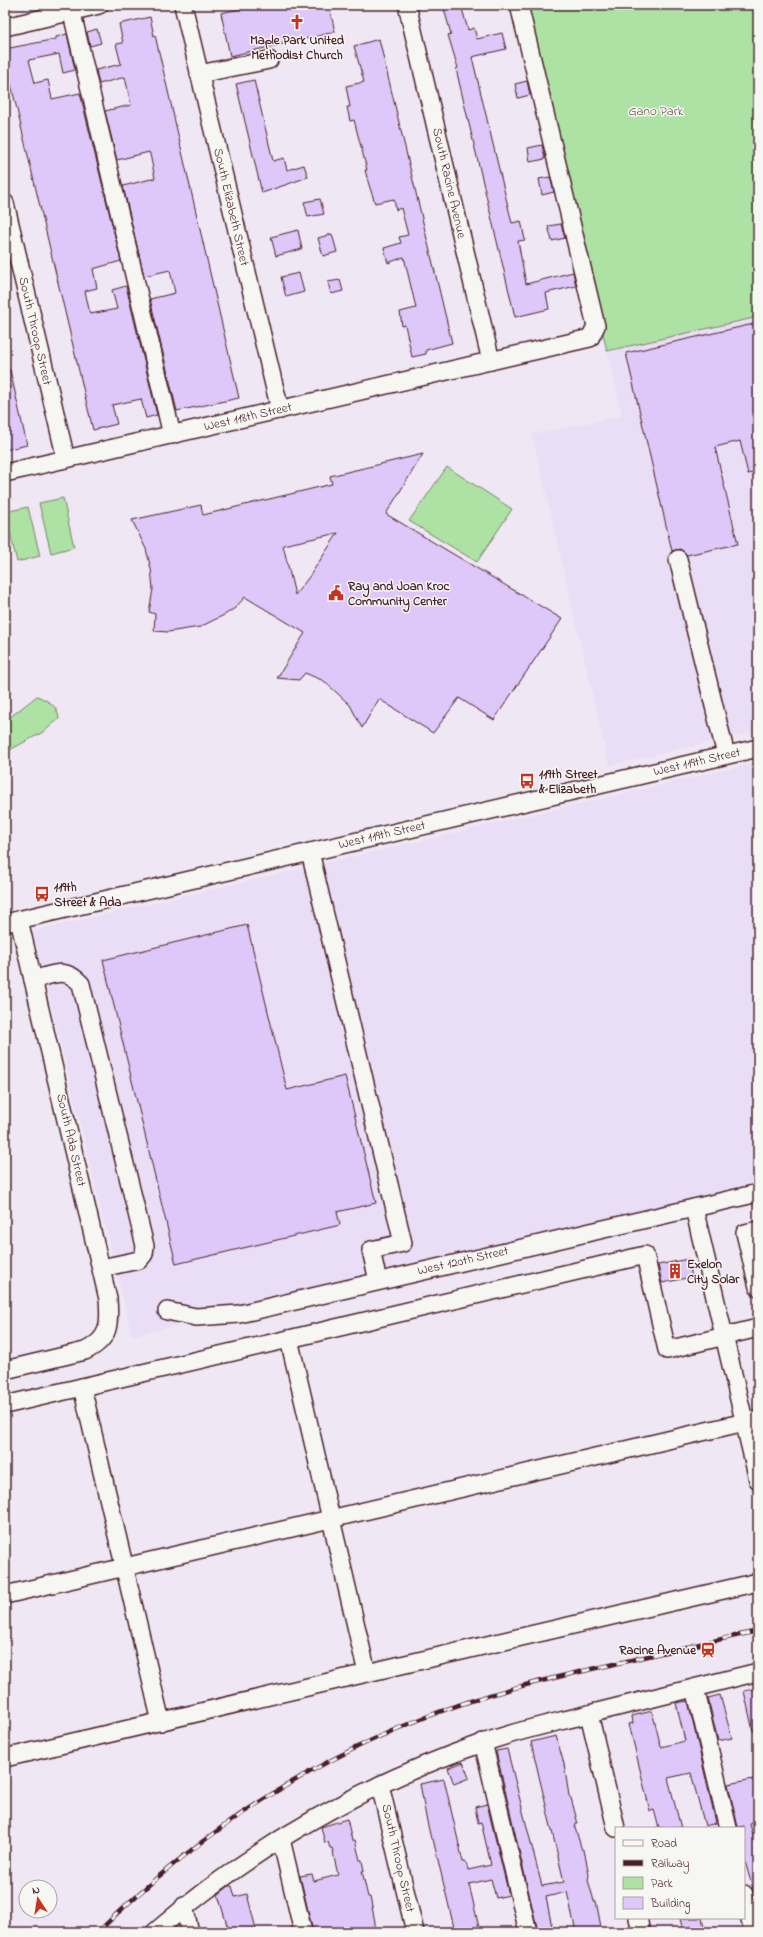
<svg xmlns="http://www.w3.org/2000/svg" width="763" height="1937" font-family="'Indie Flower',sans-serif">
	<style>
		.built { fill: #eadef6 }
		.green { fill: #ade2a4; stroke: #7c8068 }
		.building { fill: #dec8f9; stroke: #4a1f2b; fill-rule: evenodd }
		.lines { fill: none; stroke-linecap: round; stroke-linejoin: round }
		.minor-casing { stroke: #4a1f2b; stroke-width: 20 }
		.minor { stroke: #f6f6f2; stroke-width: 17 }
		.rail-casing { stroke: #4a1f2b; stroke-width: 4.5 }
		.rail { stroke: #f6f6f2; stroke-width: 3; stroke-dasharray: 9; stroke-linecap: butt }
		.labels { text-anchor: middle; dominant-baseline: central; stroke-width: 3; stroke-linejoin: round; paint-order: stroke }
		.poi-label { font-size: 13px; font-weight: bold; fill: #4a1f2b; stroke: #f6f6f2; text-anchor: start }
		.park-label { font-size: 13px; fill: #635049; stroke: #f6f6f2 }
		.street-label { font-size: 13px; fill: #4a1f2b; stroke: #f6f6f2 }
	</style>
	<rect width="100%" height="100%" fill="#efe8f4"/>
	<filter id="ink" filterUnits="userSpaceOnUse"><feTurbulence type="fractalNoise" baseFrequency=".025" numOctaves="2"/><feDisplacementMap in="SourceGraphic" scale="8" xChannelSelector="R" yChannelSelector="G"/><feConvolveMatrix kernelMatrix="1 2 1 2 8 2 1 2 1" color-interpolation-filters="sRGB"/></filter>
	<g filter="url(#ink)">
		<g class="built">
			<path d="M758,317v414l-149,35 -77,-332 90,-18 -15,-65z"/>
			<path d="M758,762v428l-626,146 -99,-405z"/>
		</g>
		<g class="green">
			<path d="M525,5h233v312l-151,34z"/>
			<path d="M447,467l65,42 -35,53 -68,-41z"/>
			<path d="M63,498l11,49 -23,6 -12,-50z"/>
			<path d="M28,507l12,49 -23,6 -12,-50z"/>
			<path d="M37,696c12,5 21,10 22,23l-16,13 -35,19 -3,-1v-29z"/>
		</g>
		<g class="building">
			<path d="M258,5h71l6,27 -105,24 -9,-43z"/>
			<path d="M443,5h18l7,25 6,-2 3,11 25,-6 4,16 -34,8 40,166 9,-2 4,19 -7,1 8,43 47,-12 3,14 -30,7 3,16 -34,8 -59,-248 2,-1 -10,-33 3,-1z"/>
			<path d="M150,17l4,19 1,-1 84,363 -62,13 -27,-112 25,-6 -5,-23 -26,6 -21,-90 32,-8 -5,-24 -1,-2 -32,8 -12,-49 26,-6 -6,-28 -26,7 -3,-14 25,-6 -5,-20 7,-1 -4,-19z"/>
			<path d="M97,29l4,14 -11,3 -3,-14z"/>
			<path d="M67,34l8,36 -12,3 -4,-19 -30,6 6,23 13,-3 4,19 28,-6 41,168 -28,8 4,19 -12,3 5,23 27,-5 -5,-19 14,-4 31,129 -11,3 -5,-19 -29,6 5,19 -24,6 -88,-371v-10l51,-10v-2z"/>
			<path d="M379,39l73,304 -26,7v4l-14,3 -7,-32 -3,1 -2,-14 16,-4 -12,-51 -16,6 -4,-15 17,-5 -2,-6 9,-2 -7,-27 -5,2 -2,-11 -19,4 -6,-18 -4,-15h2l-13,-50 -4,1 -3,-14h3l-4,-21 18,-4 -10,-36z"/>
			<path d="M254,80l19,81 11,-3 3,12 17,-5 4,12 -46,16 -26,-109z"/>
			<path d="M527,81l3,14 -12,3 -3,-14z"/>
			<path d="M542,145l3,14 -15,3 -2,-14z"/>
			<path d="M550,177l4,15 -12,3 -3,-16z"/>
			<path d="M320,199l4,15 -16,3 -4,-15z"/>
			<path d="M561,224l4,14 -13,3 -4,-15z"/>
			<path d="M298,230l4,19 -26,7 -5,-19z"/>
			<path d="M332,234l5,18 -14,4 -5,-18z"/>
			<path d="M299,273l5,19 -18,5 -5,-20z"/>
			<path d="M340,280l3,11 -12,3 -3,-12z"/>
			<path d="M758,323v149l-10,2 -8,-33 -25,6 23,97 -51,11 -7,-6 -8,2 -46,-198z"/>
			<path d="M5,370h5l17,75 -22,5z"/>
			<path d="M423,454l-37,60 176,105 -68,101 -35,-22 -26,35 -54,-34 -17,29 -12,-23 -26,-24 -19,-8 -6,7 -22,-2 28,-45 -60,-36 -10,11 -9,6 -26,13 -32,5 -14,-1 1,-17 -6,-2 4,-23 -2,-20 -5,-20 -14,-29 69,-15 2,10 129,-31 -2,-8zM338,533l-29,44 -14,18 -12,-50z"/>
			<path d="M247,925l40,165 58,-14 31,127 -39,9 3,13 -164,39 -73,-304z"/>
			<path d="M688,1259l4,18 -30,6 -4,-18z"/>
			<path d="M758,1688v42l-5,1 -9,-40z"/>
			<path d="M720,1695l12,43 -14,3 -10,-43z"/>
			<path d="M688,1701l28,122 -11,3 -14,-53 -23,5 13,50h-22l-5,-18 -4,1 -21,-87 4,-1 -1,-7 20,-5 9,36 24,-6 -9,-38z"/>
			<path d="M556,1736l8,28 5,32 2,2 7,26h-2l-1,4 7,22h2l5,25 -1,5 6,21h2l6,31h-26l-9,-40 -21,5 7,35h-15l-42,-181 11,-2 35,137 22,-4 -33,-140z"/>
			<path d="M463,1762l6,16 -15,6 -6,-16z"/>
			<path d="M758,1778v44l-8,2 8,30v41l-3,1 -11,-38v-32l-6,1 -10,-43z"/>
			<path d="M444,1779l19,83h3l2,8 23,-5 -10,-43 -3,1 -3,-16 12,-3 22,91 -13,3 -5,-19 -22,5 11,48h-25l-22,-93h-2l-5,-22 -6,-33z"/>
			<path d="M347,1819l5,21h3l5,20h2l2,11h-2l6,26h2l5,25v4l-3,1 1,5h-60l-13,-56 12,-2 2,7 24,-6 -6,-27h-2l-2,-6 -3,1 -4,-16z"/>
			<path d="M229,1886h3l3,11 12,-3 9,35 -2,1 1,2h-26l-11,-37z"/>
			<path d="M680,1918h22l3,14h-22z"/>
		</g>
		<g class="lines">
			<g class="minor-casing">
				<g id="minor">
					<path d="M70,5l102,430"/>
					<path d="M183,5l97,405"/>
					<path d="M407,5l84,356"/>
					<path d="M5,27l94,-22"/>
					<path d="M199,74l70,-14"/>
					<path d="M5,203l61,256"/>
					<path d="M5,473l585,-135 6,-12 -77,-321"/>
					<path d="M678,559l48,196"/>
					<path d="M310,852l93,391 -32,7 7,31"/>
					<path d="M5,923l753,-175"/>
					<path d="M33,980c20,-5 32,-14 48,4l64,262 -1,8 -5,6 -38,8"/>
					<path d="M694,1208l64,272"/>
					<path d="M758,1230l-13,3 13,54"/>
					<path d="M167,1311l29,6 43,-3 519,-121"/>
					<path d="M289,1339l356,-84 22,95 91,-22"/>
					<path d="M5,1370l80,-19c25,-12 25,-27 23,-52l-89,-379"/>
					<path d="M5,1405l77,-18 79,335"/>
					<path d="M5,1595l753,-176"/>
					<path d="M367,1673l391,-91"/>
					<path d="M695,1688l33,140"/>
					<path d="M589,1714l27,114"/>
					<path d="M483,1742l45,190"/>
					<path d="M5,1758l362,-85 -78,-334 -207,48"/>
					<path d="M380,1785l35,147"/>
					<path d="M281,1839l22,93"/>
					<path d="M744,1894l9,38"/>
					<path d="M184,1906l6,26"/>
					<path d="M638,1918l3,14"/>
					<path d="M155,1932c96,-83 208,-148 328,-189 35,-13 71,-20 106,-29 57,-14 113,-28 169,-42"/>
				</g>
			</g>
			<use href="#minor" class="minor"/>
			<g class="rail-casing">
				<path id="rail" d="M98,1932c95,-94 208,-169 333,-217 57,-22 116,-36 175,-49 51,-12 101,-24 152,-35"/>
			</g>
			<use href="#rail" class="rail"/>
		</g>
	</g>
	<defs>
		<g id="church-bare" transform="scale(1.2)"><path d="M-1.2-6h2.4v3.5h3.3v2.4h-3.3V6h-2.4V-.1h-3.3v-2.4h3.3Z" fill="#c8321e" stroke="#f6f6f2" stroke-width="2.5" paint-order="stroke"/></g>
		<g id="civic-bare" transform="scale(1.2)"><path d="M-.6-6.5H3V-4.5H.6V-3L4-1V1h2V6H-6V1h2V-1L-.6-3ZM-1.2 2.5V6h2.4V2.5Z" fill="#c8321e" stroke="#f6f6f2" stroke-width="2.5" paint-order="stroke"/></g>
		<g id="bus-bare" transform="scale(1.2)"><path d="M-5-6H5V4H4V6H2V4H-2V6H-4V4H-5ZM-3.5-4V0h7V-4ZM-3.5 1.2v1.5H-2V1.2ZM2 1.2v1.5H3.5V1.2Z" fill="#c8321e" stroke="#f6f6f2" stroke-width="2.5" paint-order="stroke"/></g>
		<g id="building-bare" transform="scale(1.2)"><path d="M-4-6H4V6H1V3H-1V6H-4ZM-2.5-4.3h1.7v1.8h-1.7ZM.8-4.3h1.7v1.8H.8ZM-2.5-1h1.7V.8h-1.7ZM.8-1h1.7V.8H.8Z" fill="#c8321e" stroke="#f6f6f2" stroke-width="2.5" paint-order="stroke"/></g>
		<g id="station-bare" transform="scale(1.2)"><path d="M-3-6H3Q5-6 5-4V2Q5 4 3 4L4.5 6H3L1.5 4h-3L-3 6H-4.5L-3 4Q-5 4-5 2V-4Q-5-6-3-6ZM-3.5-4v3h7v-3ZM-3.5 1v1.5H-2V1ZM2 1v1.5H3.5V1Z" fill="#c8321e" stroke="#f6f6f2" stroke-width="2.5" paint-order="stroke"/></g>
	</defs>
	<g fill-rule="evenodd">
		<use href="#church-bare" x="297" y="22"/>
		<use href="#civic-bare" x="336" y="593"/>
		<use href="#bus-bare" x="527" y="781"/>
		<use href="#bus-bare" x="42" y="894"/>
		<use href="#building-bare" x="675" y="1271"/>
		<use href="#station-bare" x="708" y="1650"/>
	</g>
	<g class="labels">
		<g class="poi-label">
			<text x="297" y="40" text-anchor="middle">Maple Park United<tspan x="297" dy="15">Methodist Church</tspan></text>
			<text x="348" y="586">Ray and Joan Kroc<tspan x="348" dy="15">Community Center</tspan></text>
			<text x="539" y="774">119th Street<tspan x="539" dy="15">&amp; Elizabeth</tspan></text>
			<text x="54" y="887">119th<tspan x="54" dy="15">Street &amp; Ada</tspan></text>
			<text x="687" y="1264">Exelon<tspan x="687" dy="15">City Solar</tspan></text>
			<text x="696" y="1650" text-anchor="end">Racine Avenue</text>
		</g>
		<g class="park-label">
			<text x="656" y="111">Gano Park</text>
		</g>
		<g class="street-label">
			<text transform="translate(449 183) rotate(77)">South Racine Avenue</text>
			<text transform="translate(231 207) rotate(77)">South Elizabeth Street</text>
			<text transform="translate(35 331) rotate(77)">South Throop Street</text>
			<text transform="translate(248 417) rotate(-13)">West 118th Street</text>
			<text transform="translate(697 762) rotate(-13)">West 119th Street</text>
			<text transform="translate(382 835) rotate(-13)">West 119th Street</text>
			<text transform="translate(71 1140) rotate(77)">South Ada Street</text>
			<text transform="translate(463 1261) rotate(-13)">West 120th Street</text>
			<text transform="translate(398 1858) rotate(77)">South Throop Street</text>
		</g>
	</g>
	<rect width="763" height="1937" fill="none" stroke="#f6f6f2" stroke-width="20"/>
	<rect x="10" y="10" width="743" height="1917" fill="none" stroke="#4a1f2b" stroke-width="1.5" filter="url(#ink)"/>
	<rect x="615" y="1827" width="130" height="92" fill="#f6f6f2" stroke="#b1a0a2"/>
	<rect x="623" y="1840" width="20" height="6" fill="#f6f6f2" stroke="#b1a0a2"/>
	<text x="651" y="1847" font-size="12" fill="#4a1f2b">Road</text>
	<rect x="623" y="1860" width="20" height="6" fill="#4a1f2b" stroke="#b1a0a2"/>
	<text x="651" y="1867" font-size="12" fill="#4a1f2b">Railway</text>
	<rect x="623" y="1877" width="20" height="12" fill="#ade2a4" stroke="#b1a0a2"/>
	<text x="651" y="1887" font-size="12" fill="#4a1f2b">Park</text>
	<rect x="623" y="1897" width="20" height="12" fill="#dec8f9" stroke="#b1a0a2"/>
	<text x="651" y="1907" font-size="12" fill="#4a1f2b">Building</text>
	<g transform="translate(38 1899) rotate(348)"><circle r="19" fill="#f6f6f2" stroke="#b1a0a2"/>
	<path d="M0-3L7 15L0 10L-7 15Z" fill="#c8321e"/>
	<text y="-6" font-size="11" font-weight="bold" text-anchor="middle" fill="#4a1f2b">N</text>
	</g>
</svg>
